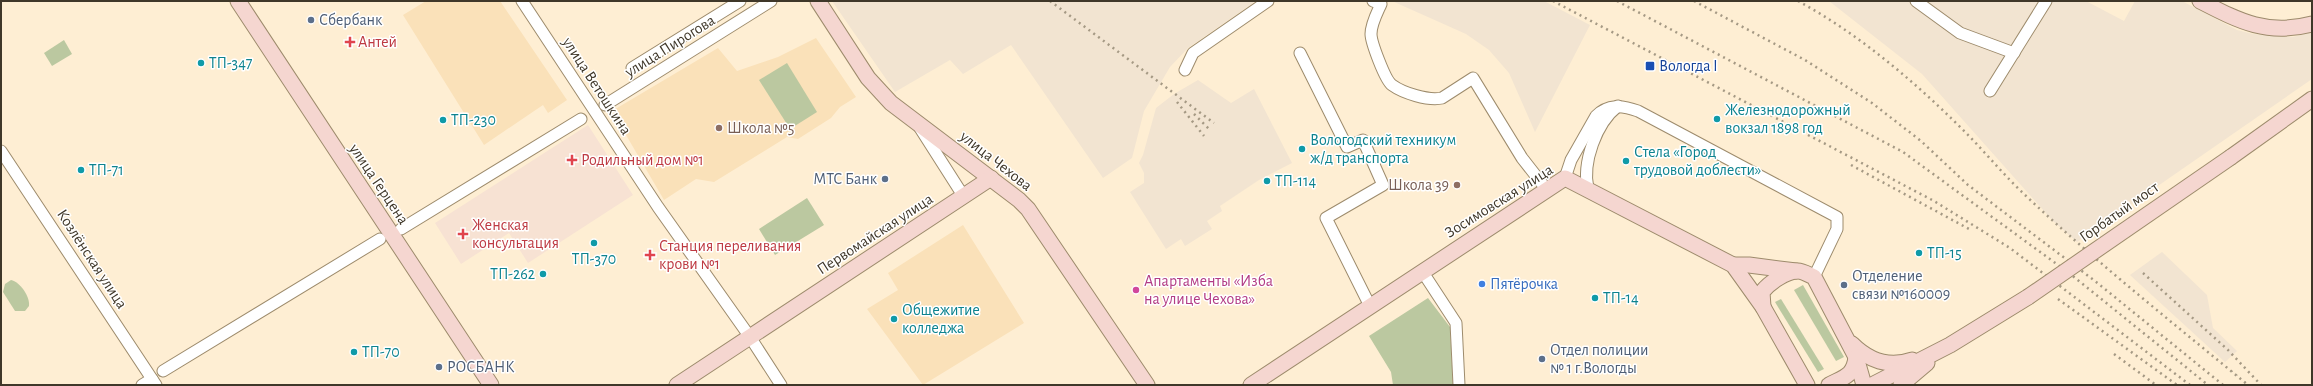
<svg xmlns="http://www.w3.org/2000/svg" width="2313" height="386" font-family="'Alegreya Sans',sans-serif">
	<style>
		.built { fill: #fae1b9 }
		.industrial { fill: #f2e4d1 }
		.medical { fill: #f7e2d3 }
		.green { fill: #bbc8a0 }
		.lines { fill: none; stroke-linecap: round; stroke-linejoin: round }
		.street-casing { stroke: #9d8b6c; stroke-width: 13 }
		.secondary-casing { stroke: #9d8b6c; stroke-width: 17 }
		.street { stroke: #fff; stroke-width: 11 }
		.secondary { stroke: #f5d6d0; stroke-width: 15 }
		.rail { stroke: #a59984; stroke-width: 2.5; stroke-dasharray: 2 4; stroke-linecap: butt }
		.secondary-bridge-casing { stroke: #9d8b6c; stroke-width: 17; stroke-linecap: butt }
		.secondary-bridge { stroke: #f5d6d0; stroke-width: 15 }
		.service-dot { fill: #5c6f8a; stroke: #fff; stroke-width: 1.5 }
		.health-dot { fill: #e0444e; stroke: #fff; stroke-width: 1.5 }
		.culture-dot { fill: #0f9aa8; stroke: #fff; stroke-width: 1.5 }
		.transit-dot { fill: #1a4fb4; stroke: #fff; stroke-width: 1.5 }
		.education-dot { fill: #8d6e63; stroke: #fff; stroke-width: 1.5 }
		.shop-dot { fill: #3f7fe0; stroke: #fff; stroke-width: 1.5 }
		.hotel-dot { fill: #d1479c; stroke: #fff; stroke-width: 1.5 }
		.labels { text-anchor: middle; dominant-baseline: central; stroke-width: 3; stroke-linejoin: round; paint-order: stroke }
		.service-label { font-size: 16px; fill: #4e5e75; stroke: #fff; text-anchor: start }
		.health-label { font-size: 16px; fill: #be3a42; stroke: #fff; text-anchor: start }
		.street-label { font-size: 16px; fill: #3f3729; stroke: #fff }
		.culture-label { font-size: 16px; fill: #0d838f; stroke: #fff; text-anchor: start }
		.transit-label { font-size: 16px; fill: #164399; stroke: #fff; text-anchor: start }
		.education-label { font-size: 16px; fill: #785e54; stroke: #fff; text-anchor: start }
		.hotel-label { font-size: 16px; fill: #b23c85; stroke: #fff; text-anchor: start }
		.shop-label { font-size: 16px; fill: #366cbe; stroke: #fff; text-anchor: start }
	</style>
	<rect width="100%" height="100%" fill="#feeed3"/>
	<g class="built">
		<path d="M426,1h74l67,99 -19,13 -5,-8 -59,40 -81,-130z"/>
		<path d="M816,38l40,59 -16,10 -9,11 -33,21 -11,-2 -73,45 -18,-3 -32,21 -52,-89 106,-63 19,23 41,-14z"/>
		<path d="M963,225l61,98 -101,62 -56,-76 31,-19 -10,-17z"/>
	</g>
	<g class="industrial">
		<path d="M832,1h424l-68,47 -18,19 -26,44 -12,47 -29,20 -92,-133 -48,29 -13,-14 -55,32z"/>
		<path d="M1392,1h152l46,24 -55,107 -26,-59 -20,-23 -23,-16z"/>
		<path d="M1829,1h257l38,20 11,-20h47l55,29 16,4 40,3 19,-5v47l-235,163 -24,-21 -131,-147z"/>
		<path d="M1198,80l33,23 23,-14 38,74 -33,17 -39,26 2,5 -15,10 5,8 -27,17 -4,-7 -15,10 -36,-57 14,-9v-10l-5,-10 4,-8 13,-47 18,-14z"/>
		<path d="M2162,252l45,43 6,33 24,23 -12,11 -95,-87z"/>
	</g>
	<path class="medical" d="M588,125l45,70 -105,68 -19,-30 -48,31 -26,-41z"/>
	<g class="green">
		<path d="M64,40l8,14 -20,12 -8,-13z"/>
		<path d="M787,63l30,49 -27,17 -31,-49z"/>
		<path d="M807,198l17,27 -49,30 -16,-26z"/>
		<path d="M11,280c9,2 19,16 18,26l-4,5h-10l-12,-19 2,-8z"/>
		<path d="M1803,285l41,72 -8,4 -42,-71z"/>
		<path d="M1428,298l22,29 3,58h-60l-2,-13 -22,-36z"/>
		<path d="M1781,299l43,70 -6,3 -43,-70z"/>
	</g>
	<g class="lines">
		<g class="street-casing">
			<g id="street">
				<path d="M522,1l136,206 92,130 31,48"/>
				<path d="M1373,1l8,3c-4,9 -10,20 -10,30 0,8 14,46 21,51 11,8 36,16 50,13l31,-20 49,80 25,32"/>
				<path d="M1916,1l44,32 54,20"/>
				<path d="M1300,53l47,94 16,-7 20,45 -57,33 44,88"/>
				<path d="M632,68l108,-67"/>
				<path d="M1185,70l8,-17 75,-52"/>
				<path d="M1990,91l56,-90"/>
				<path d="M605,105l166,-104"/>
				<path d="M920,128l44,69"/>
				<path d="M1,151l155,234"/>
				<path d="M1565,178l6,-18 25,-44c12,-12 26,-11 42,-5l199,106v12l-23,48 3,5"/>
				<path d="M1588,189c-6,-26 8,-66 30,-83"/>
				<path d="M401,229l180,-110"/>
				<path d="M1422,271l34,52 3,62"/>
				<path d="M163,371l217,-132"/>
				<path d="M142,385l10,-6"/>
			</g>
		</g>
		<g class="secondary-casing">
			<g id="secondary">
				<path d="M238,1l253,384"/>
				<path d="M818,1l50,77 23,25 128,97 9,9 119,176"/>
				<path d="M2200,1c39,20 67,35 112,23"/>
				<path d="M2231,157l81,-58"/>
				<path d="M1733,265h16l47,6"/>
				<path d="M1763,307l-1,-15c7,-9 24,-21 36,-21 5,0 11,4 16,6l42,80 8,28"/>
				<path d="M1852,344c16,16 37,24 60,16"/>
				<path d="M677,385l314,-207"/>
				<path d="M1251,385l314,-207 168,87 30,42 44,78"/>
				<path d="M1829,385c15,-8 25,-9 27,-28"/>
				<path d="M1872,385l78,-40 78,-48"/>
				<path d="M1901,385l26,-22"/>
			</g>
		</g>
		<use href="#street" class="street"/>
		<use href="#secondary" class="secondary"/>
		<g class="rail">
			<path d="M1050,1l164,122"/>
			<path d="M1553,1l381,200 76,47 180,137"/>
			<path d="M1617,1l286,151 166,121 139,112"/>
			<path d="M1694,1l111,59 67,43 49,38 47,44 127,96 128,104"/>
			<path d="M1798,1c63,34 123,86 173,137 18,19 35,39 54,57 71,67 148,128 223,190"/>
			<path d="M1177,102l27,34"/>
			<path d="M1194,114l16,16"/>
			<path d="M1851,165l118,64"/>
			<path d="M2143,273l85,77 33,35"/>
			<path d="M2058,299l119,86"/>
			<path d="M2114,354l42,31"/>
		</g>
		<g class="secondary-bridge-casing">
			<path id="secondary-bridge" d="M2028,297l203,-140"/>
		</g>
		<use href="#secondary-bridge" class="secondary-bridge"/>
	</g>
	<g class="service-dot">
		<circle cx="311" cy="20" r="4"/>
		<circle cx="885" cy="179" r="4"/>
		<circle cx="1844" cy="285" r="4"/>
		<circle cx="1542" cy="359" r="4"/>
		<circle cx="439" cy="367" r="4"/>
	</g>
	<g class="health-dot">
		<path d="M348 36h4v4h4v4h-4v4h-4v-4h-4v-4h4z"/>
		<path d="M570 154h4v4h4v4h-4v4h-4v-4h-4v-4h4z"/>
		<path d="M461 228h4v4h4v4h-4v4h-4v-4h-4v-4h4z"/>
		<path d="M648 249h4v4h4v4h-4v4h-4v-4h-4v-4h4z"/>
	</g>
	<g class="culture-dot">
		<circle cx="201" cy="63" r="4"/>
		<circle cx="1717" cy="119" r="4"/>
		<circle cx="443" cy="120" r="4"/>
		<circle cx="1302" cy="149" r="4"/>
		<circle cx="1626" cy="161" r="4"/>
		<circle cx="81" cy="170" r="4"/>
		<circle cx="1267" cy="181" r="4"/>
		<circle cx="594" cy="243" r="4"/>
		<circle cx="1919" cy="253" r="4"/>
		<circle cx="543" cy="274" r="4"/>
		<circle cx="1595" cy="298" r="4"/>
		<circle cx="894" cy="319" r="4"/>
		<circle cx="354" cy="352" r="4"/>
	</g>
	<rect class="transit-dot" x="1645" y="61" width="10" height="10" rx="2"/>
	<g class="education-dot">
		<circle cx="719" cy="128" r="4"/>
		<circle cx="1457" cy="185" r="4"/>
	</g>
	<circle class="shop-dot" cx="1482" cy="284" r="4"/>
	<circle class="hotel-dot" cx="1136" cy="290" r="4"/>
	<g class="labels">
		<g class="service-label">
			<text x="319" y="20">Сбербанк</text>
			<text x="877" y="179" text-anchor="end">МТС Банк</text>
			<text x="1852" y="276">Отделение<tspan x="1852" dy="18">связи №160009</tspan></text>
			<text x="1550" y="350">Отдел полиции<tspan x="1550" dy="18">№ 1 г.Вологды</tspan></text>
			<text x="447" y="367">РОСБАНК</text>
		</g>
		<g class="health-label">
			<text x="358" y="42">Антей</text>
			<text x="581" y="160">Родильный дом №1</text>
			<text x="472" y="225">Женская<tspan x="472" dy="18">консультация</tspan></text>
			<text x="659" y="246">Станция переливания<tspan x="659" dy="18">крови №1</tspan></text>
		</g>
		<g class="street-label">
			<text transform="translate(670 46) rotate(-32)">улица Пирогова</text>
			<text transform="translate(597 86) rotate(57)">улица Ветошкина</text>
			<text transform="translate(996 161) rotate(38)">улица Чехова</text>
			<text transform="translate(379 184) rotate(56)">улица Герцена</text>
			<text transform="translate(1499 201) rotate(-32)">Зосимовская улица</text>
			<text transform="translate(2119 212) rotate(-35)">Горбатый мост</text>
			<text transform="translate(875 234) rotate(-33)">Первомайская улица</text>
			<text transform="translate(92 259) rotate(57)">Козлёнская улица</text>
		</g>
		<g class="culture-label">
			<text x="209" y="63">ТП-347</text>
			<text x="1725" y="110">Железнодорожный<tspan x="1725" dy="18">вокзал 1898 год</tspan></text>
			<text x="451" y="120">ТП-230</text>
			<text x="1310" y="140">Вологодский техникум<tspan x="1310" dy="18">ж/д транспорта</tspan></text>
			<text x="1634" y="152">Стела «Город<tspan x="1634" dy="18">трудовой доблести»</tspan></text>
			<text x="89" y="170">ТП-71</text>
			<text x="1275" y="181">ТП-114</text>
			<text x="1927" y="253">ТП-15</text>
			<text x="594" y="259" text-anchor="middle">ТП-370</text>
			<text x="535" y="274" text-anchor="end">ТП-262</text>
			<text x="1603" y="298">ТП-14</text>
			<text x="902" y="310">Общежитие<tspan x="902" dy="18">колледжа</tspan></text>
			<text x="362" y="352">ТП-70</text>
		</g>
		<g class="transit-label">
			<text x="1659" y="66">Вологда I</text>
		</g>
		<g class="education-label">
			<text x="727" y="128">Школа №5</text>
			<text x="1449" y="185" text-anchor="end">Школа 39</text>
		</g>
		<g class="hotel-label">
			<text x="1144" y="281">Апартаменты «Изба<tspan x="1144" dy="18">на улице Чехова»</tspan></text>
		</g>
		<g class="shop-label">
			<text x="1490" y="284">Пятёрочка</text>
		</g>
	</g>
	<rect width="2313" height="386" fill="none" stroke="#3f3729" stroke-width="4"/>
</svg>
